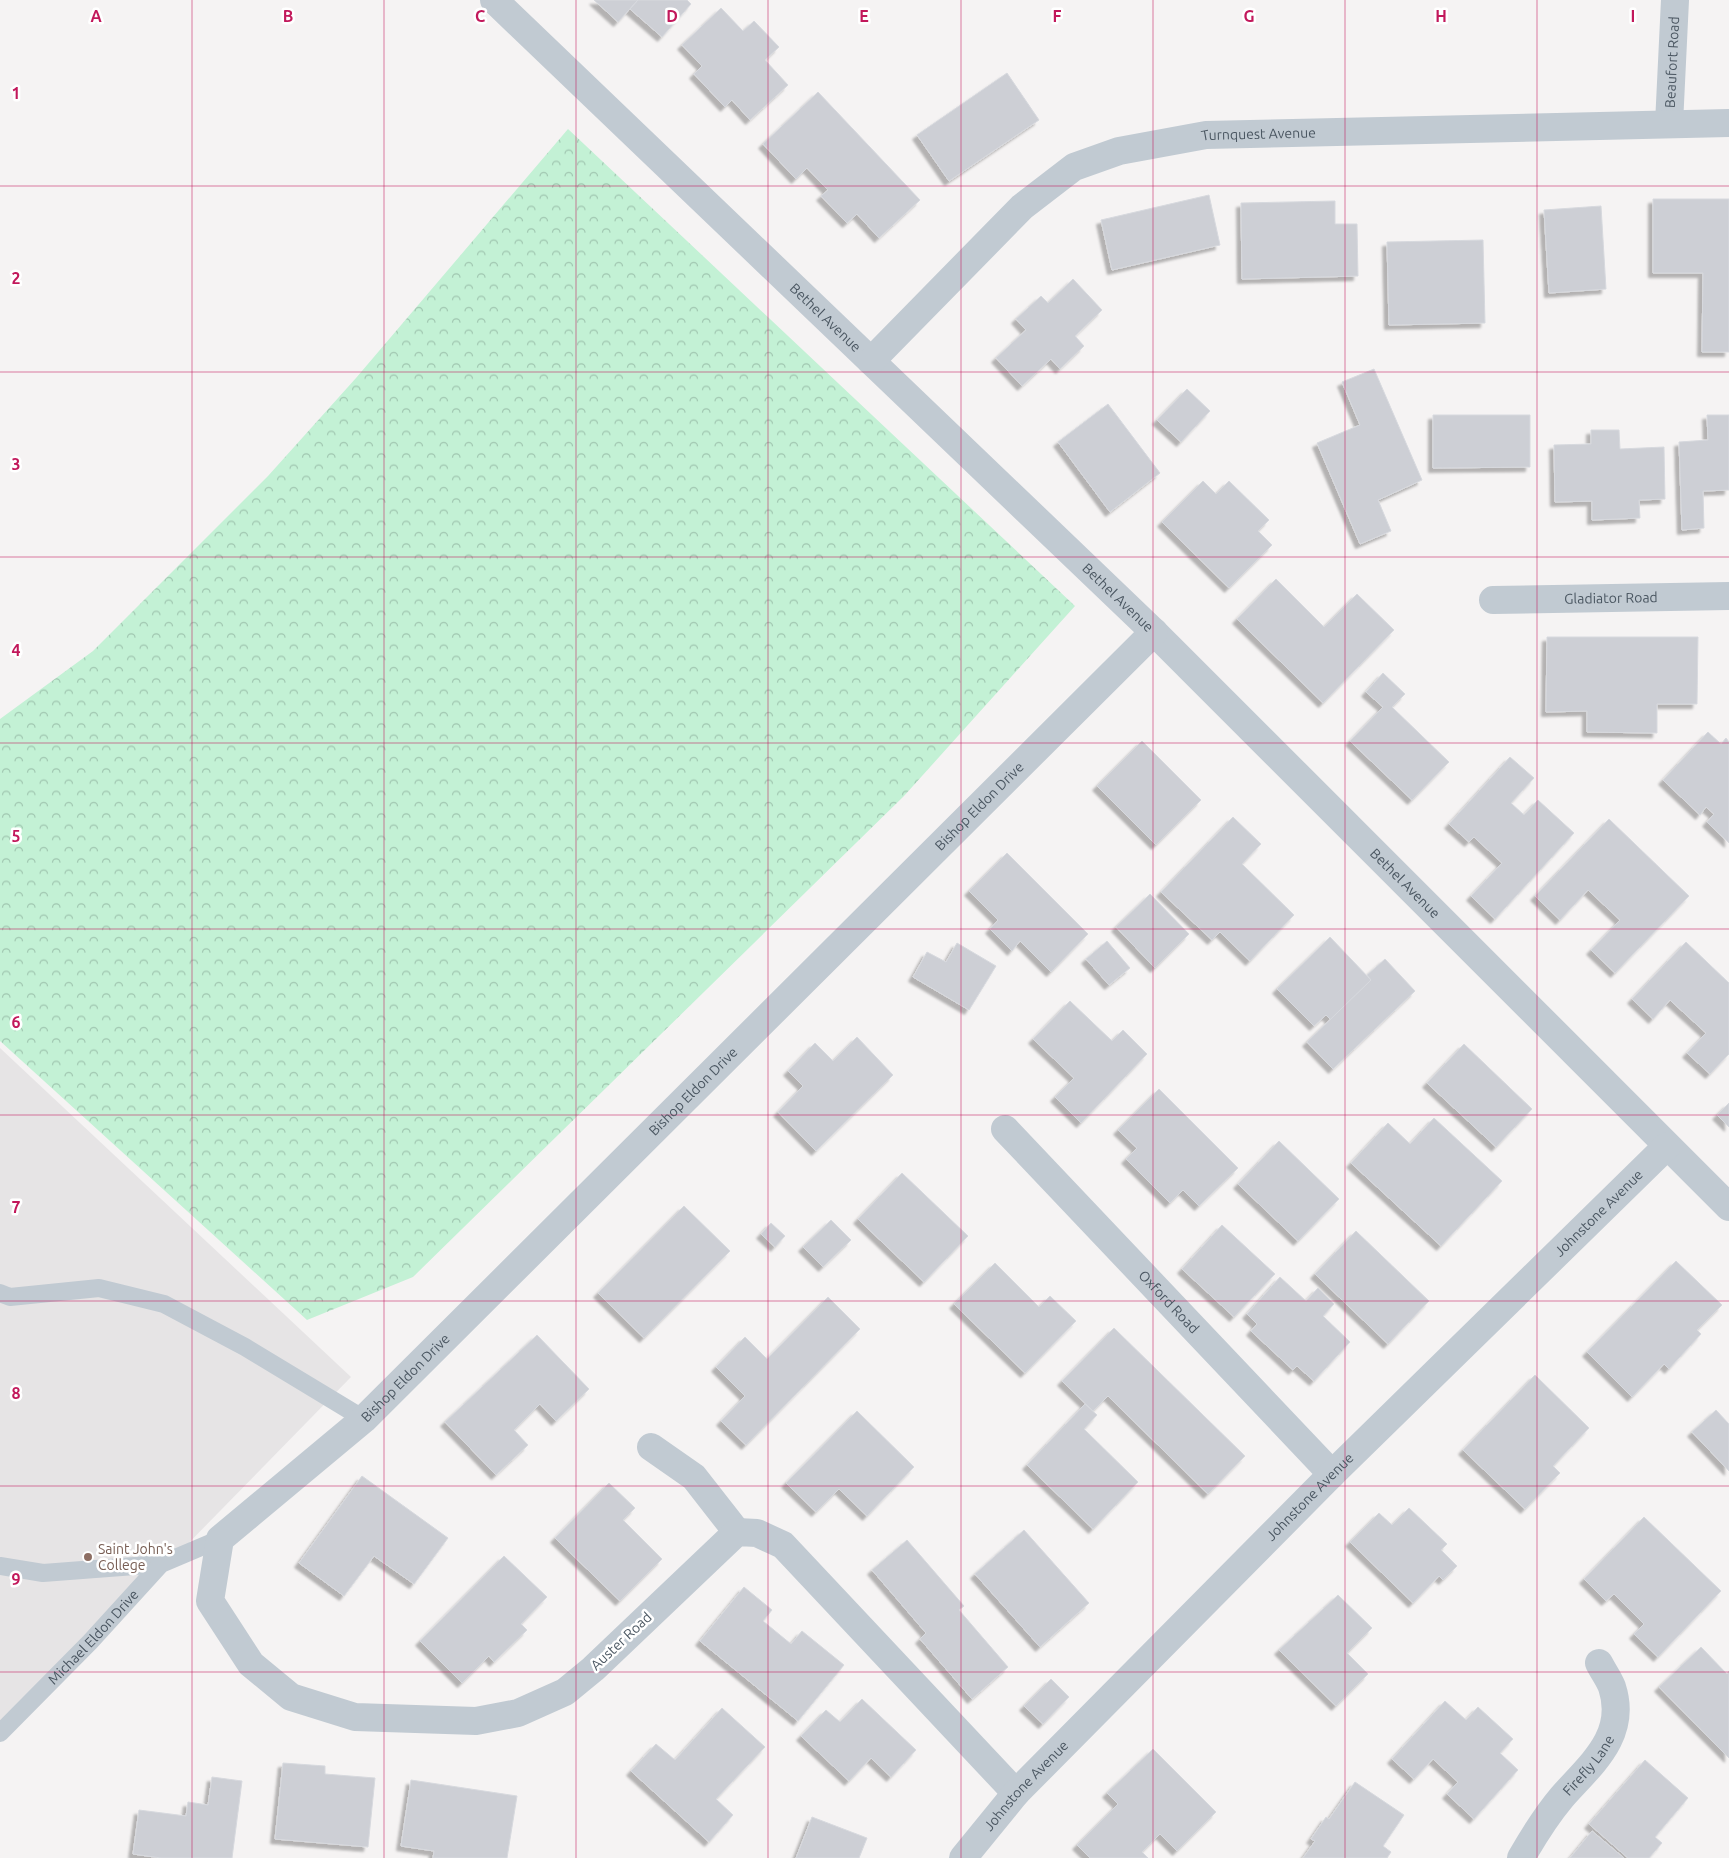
<svg xmlns="http://www.w3.org/2000/svg" width="1729" height="1858" font-family="Ubuntu,sans-serif">
	<style>
		.education { fill: #e6e4e5 }
		.forest { fill: url(#forest-crowns) }
		.building { fill: #cdcfd5; stroke: #d7d9de; filter: url(#shadow) }
		.lines { fill: none; stroke-linecap: round; stroke-linejoin: round }
		.lane { stroke: #c1cad2; stroke-width: 18 }
		.street { stroke: #c1cad2; stroke-width: 28 }
		.grid { fill: none; stroke: #c2185b; stroke-width: 1; stroke-opacity: 0.55 }
		.education-dot { fill: #8d6e63; stroke: #fff; stroke-width: 2 }
		.labels { text-anchor: middle; dominant-baseline: central; stroke-width: 5; stroke-linejoin: round; paint-order: stroke }
		.street-label { font-size: 14px; fill: #4a5661; stroke: #fff }
		.education-label { font-size: 14px; fill: #785e54; stroke: #fff; text-anchor: start }
		.grid-label { font-size: 16px; text-anchor: middle; font-weight: bold; fill: #c2185b; stroke: #fff; stroke-width: 5; stroke-linejoin: round; paint-order: stroke }
	</style>
	<defs>
		<pattern id="forest-crowns" width="20" height="18" patternUnits="userSpaceOnUse" patternTransform="scale(1.25)"><rect width="20" height="18" fill="#c3f1d5"/><path d="M2 6a3 3 0 1 1 6 0M12 15a3 3 0 1 1 6 0" fill="none" stroke="#a0c6b0"/></pattern>
		<filter id="shadow"><feDropShadow dx="-4.5" dy="4.5" stdDeviation="1" flood-color="#0004"/></filter>
	</defs>
	<rect width="100%" height="100%" fill="#f5f3f3"/>
	<path class="education" d="M0,1048l351,329 -351,359z"/>
	<path class="forest" d="M568,129l507,477 -171,190 -491,481 -106,43 -307,-279v-322l93,-68 175,-175 88,-98z"/>
	<g class="building">
		<path d="M594,0h44l-20,22z"/>
		<path d="M638,0h49l4,4 -29,33 -32,-28z"/>
		<path d="M721,8l22,23 11,-10 25,26 -14,13 23,25 -38,35 -18,-20 -7,7 -31,-33 8,-8 -20,-21z"/>
		<path d="M1007,73l32,47 -90,61 -32,-46z"/>
		<path d="M818,92l102,108 -41,38 -22,-24 -10,9 -26,-27 7,-6 -21,-22 -11,11 -33,-35z"/>
		<path d="M1209,195l11,50 -108,25 -11,-50z"/>
		<path d="M1653,199h76v153h-27l1,-79h-50z"/>
		<path d="M1335,201v23h22l1,52 -116,3 -1,-76z"/>
		<path d="M1601,206l5,83 -57,4 -5,-83z"/>
		<path d="M1483,240l2,83 -96,2 -2,-83z"/>
		<path d="M1073,279l29,31 -27,26 9,10 -24,23 -9,-10 -29,27 -26,-28 30,-28 -10,-11 25,-23 7,7z"/>
		<path d="M1374,369l48,111 -44,20 13,31 -31,13 -43,-101 43,-18 -18,-43z"/>
		<path d="M1187,389l23,22 -29,31 -24,-22z"/>
		<path d="M1108,404l52,69 -50,39 -52,-70z"/>
		<path d="M1433,415h97v52l-97,1z"/>
		<path d="M1707,415h22v75l-26,1 1,37 -22,2 -3,-88 29,-2z"/>
		<path d="M1591,430h28l1,19 44,-2 1,52 -26,1 1,18 -48,2v-19l-37,1 -1,-57 37,-1z"/>
		<path d="M1203,481l13,13 13,-13 40,39 -11,11 14,14 -43,43 -67,-66z"/>
		<path d="M1276,579l48,48 33,-33 37,36 -71,73 -86,-84z"/>
		<path d="M1547,637h151l-1,67h-40v29l-70,-1v-21l-41,1z"/>
		<path d="M1383,673l22,21 -13,13 57,55 -37,38 -62,-59 33,-34 -17,-15z"/>
		<path d="M1708,732l13,12 5,-6 3,4v101l-22,-21 7,-8 -8,-7 -6,8 -37,-35z"/>
		<path d="M1142,741l59,59 -45,45 -59,-59z"/>
		<path d="M1510,757l24,21 -23,25 13,12 14,-15 36,33 -79,86 -24,-23 31,-33 -28,-26 -5,5 -20,-18z"/>
		<path d="M1233,817l28,27 -19,20 52,51 -44,46 -30,-29 -8,8 -51,-48z"/>
		<path d="M1609,819l80,77 -74,77 -24,-23 29,-30 -32,-30 -28,30 -25,-24z"/>
		<path d="M1007,853l81,81 -37,38 -31,-31 -8,10 -22,-22 8,-9 -29,-29z"/>
		<path d="M1150,894l39,40 -34,34 -39,-41z"/>
		<path d="M1330,937l41,43 -40,40 -5,-5 -12,11 -37,-37z"/>
		<path d="M1107,941l23,27 -21,17 -23,-26z"/>
		<path d="M1686,942l43,41v71l-19,20 -23,-21 19,-20 -36,-33 -17,19 -21,-20z"/>
		<path d="M957,943l39,23 -27,44 -56,-33 14,-25 19,10z"/>
		<path d="M1385,959l30,32 -82,78 -26,-27 64,-62 -4,-5z"/>
		<path d="M1070,1001l42,40 11,-11 24,24 -66,69 -26,-26 19,-19 -41,-39z"/>
		<path d="M857,1037l36,38 -77,76 -38,-39 25,-26 -15,-15 27,-28 18,18z"/>
		<path d="M1464,1044l68,65 -36,38 -69,-64z"/>
		<path d="M1159,1089l79,79 -39,38 -16,-16 -13,13 -44,-44 11,-11 -19,-18z"/>
		<path d="M1729,1103v24l-12,-12z"/>
		<path d="M1434,1118l68,63 -61,65 -90,-83 37,-40 22,21z"/>
		<path d="M1279,1141l60,58 -41,42 -60,-57z"/>
		<path d="M902,1173l66,63 -44,46 -66,-63z"/>
		<path d="M684,1206l46,45 -86,87 -46,-45z"/>
		<path d="M831,1220l20,20 -28,27 -20,-20z"/>
		<path d="M771,1223l14,13 -10,11 -14,-13z"/>
		<path d="M1222,1225l53,49 -41,43 -52,-48z"/>
		<path d="M1356,1231l73,70 -41,43 -73,-70z"/>
		<path d="M1676,1261l46,44 -25,25 4,4 -32,35 -5,-5 -32,33 -45,-45z"/>
		<path d="M995,1263l44,44 11,-11 26,25 -51,52 -71,-69z"/>
		<path d="M1280,1277l26,24 12,-13 16,16 -11,12 27,26 -36,39 -17,-15 -4,4 -42,-39 6,-7 -10,-10z"/>
		<path d="M828,1297l32,32 -114,116 -25,-24 24,-25 -29,-29 29,-30 22,22z"/>
		<path d="M1114,1328l131,128 -37,38 -100,-98 -15,15 -31,-30z"/>
		<path d="M537,1335l52,54 -33,32 -16,-17 -26,26 14,15 -32,30 -51,-53z"/>
		<path d="M1535,1375l54,53 -36,38 7,7 -35,36 -62,-59z"/>
		<path d="M1085,1404l12,11 -13,14 54,53 -45,47 -66,-64z"/>
		<path d="M1716,1410l13,14v47l-37,-39z"/>
		<path d="M857,1411l57,56 -47,49 -28,-27 -23,23 -30,-29z"/>
		<path d="M362,1476l86,62 -34,46 -40,-28 -30,40 -45,-33z"/>
		<path d="M609,1483l26,25 -12,12 39,39 -42,42 -65,-63z"/>
		<path d="M1409,1508l38,36 -6,6 16,16 -14,14 -4,-4 -26,27 -63,-61 29,-29 13,12z"/>
		<path d="M1644,1517l77,74 -63,66 -24,-23 10,-10 -30,-30 -8,7 -22,-22z"/>
		<path d="M1024,1530l65,73 -49,44 -65,-73z"/>
		<path d="M907,1540l57,66 -5,4 49,57 -36,32 -52,-60 6,-6 -54,-63z"/>
		<path d="M504,1556l43,41 -26,27 6,6 -33,32 -5,-6 -27,27 -42,-42z"/>
		<path d="M744,1587l28,23 -9,11 28,23 11,-13 42,34 -46,56 -98,-80z"/>
		<path d="M1338,1595l34,33 -25,25 21,21 -32,32 -57,-56z"/>
		<path d="M1701,1647l26,27 2,-3v87l-70,-71z"/>
		<path d="M1051,1679l18,18 -26,27 -19,-18z"/>
		<path d="M862,1699l54,51 -25,27 -20,-19 -22,23 -48,-45 25,-26 14,12z"/>
		<path d="M1445,1701l21,19 12,-13 35,32 -13,14 18,17 -44,49 -27,-25 11,-12 -25,-23 -19,20 -22,-20z"/>
		<path d="M722,1708l43,39 -49,52 17,16 -24,27 -78,-71 25,-27 19,16z"/>
		<path d="M1153,1749l63,63 -39,39 -17,-17 -18,18 6,6h-58l-13,-13 41,-41 -11,-11z"/>
		<path d="M1645,1760l43,38 -33,39 7,6 -13,15h-21l-39,-34z"/>
		<path d="M283,1763l42,3v8l50,4 -7,69 -93,-8z"/>
		<path d="M212,1777l30,4 -10,77h-71l-28,-4 6,-44 47,6 2,-14 20,3z"/>
		<path d="M411,1780l106,16 -10,62h-74l1,-7 -33,-5z"/>
		<path d="M1355,1782l49,33 -21,31 8,6 -4,6h-84l12,-17 -4,-2 15,-22 3,2z"/>
		<path d="M812,1817l55,21 -8,20h-63z"/>
		<path d="M1592,1831l32,27h-54z"/>
	</g>
	<g class="lines">
		<g class="lane">
			<path d="M0,1293l10,4 89,-9 65,16 81,43 119,72"/>
			<path d="M0,1566l43,7 118,-9"/>
			<path id="s1" d="M0,1733l90,-91 71,-78 59,-25"/>
		</g>
		<g class="street">
			<path id="s2" d="M494,0l660,632 575,575"/>
			<path id="s3" d="M1669,124l6,-124"/>
			<path id="s4" d="M871,361l151,-154 52,-40 45,-16 87,-16 523,-12"/>
			<path id="s5" d="M1493,600l236,-4"/>
			<path id="s6" d="M1005,1129l327,345"/>
			<path d="M651,1447l43,30 43,55"/>
			<path id="s7" d="M1016,1793l-233,-248 -26,-12 -20,-1 -144,137 -28,23 -47,21 -42,8 -121,-4 -64,-20 -40,-33 -41,-63 10,-62 144,-120 790,-787"/>
			<path id="s8" d="M963,1858l53,-65 316,-319 335,-328"/>
			<path id="s9" d="M1521,1858c12,-21 25,-42 41,-61 28,-32 66,-61 50,-110 -3,-8 -9,-16 -13,-24"/>
		</g>
	</g>
	<path class="grid" d="M192,0v1858M384,0v1858M576,0v1858M768,0v1858M961,0v1858M1153,0v1858M1345,0v1858M1537,0v1858M0,186h1729M0,372h1729M0,557h1729M0,743h1729M0,929h1729M0,1115h1729M0,1301h1729M0,1486h1729M0,1672h1729"/>
	<circle class="education-dot" cx="88" cy="1557" r="5"/>
	<g class="labels">
		<g class="street-label">
			<text stroke="none"><textPath href="#s3" startOffset="62">Beaufort Road</textPath></text>
			<text stroke="none"><textPath href="#s4" startOffset="470">Turnquest Avenue</textPath></text>
			<text stroke="none"><textPath href="#s2" startOffset="459">Bethel Avenue</textPath></text>
			<text stroke="none"><textPath href="#s2" startOffset="864">Bethel Avenue</textPath></text>
			<text stroke="none"><textPath href="#s5" startOffset="118">Gladiator Road</textPath></text>
			<text stroke="none"><textPath href="#s7" startOffset="2152">Bishop Eldon Drive</textPath></text>
			<text stroke="none"><textPath href="#s2" startOffset="1269">Bethel Avenue</textPath></text>
			<text stroke="none"><textPath href="#s7" startOffset="1748">Bishop Eldon Drive</textPath></text>
			<text stroke="none"><textPath href="#s8" startOffset="906">Johnstone Avenue</textPath></text>
			<text stroke="none"><textPath href="#s6" startOffset="238">Oxford Road</textPath></text>
			<text stroke="none"><textPath href="#s7" startOffset="1342">Bishop Eldon Drive</textPath></text>
			<text stroke="none"><textPath href="#s8" startOffset="501">Johnstone Avenue</textPath></text>
			<text stroke="none"><textPath href="#s1" startOffset="134">Michael Eldon Drive</textPath></text>
			<text transform="translate(621 1641) rotate(-43)">Auster Road</text>
			<text stroke="none"><textPath href="#s9" startOffset="115">Firefly Lane</textPath></text>
			<text stroke="none"><textPath href="#s8" startOffset="96">Johnstone Avenue</textPath></text>
		</g>
		<g class="education-label">
			<text x="98" y="1549">Saint John's<tspan x="98" dy="16">College</tspan></text>
		</g>
	</g>
	<g class="grid-label">
		<text x="96" y="22">A</text>
		<text x="288" y="22">B</text>
		<text x="480" y="22">C</text>
		<text x="672" y="22">D</text>
		<text x="864" y="22">E</text>
		<text x="1057" y="22">F</text>
		<text x="1249" y="22">G</text>
		<text x="1441" y="22">H</text>
		<text x="1633" y="22">I</text>
		<text x="16" y="99">1</text>
		<text x="16" y="284">2</text>
		<text x="16" y="470">3</text>
		<text x="16" y="656">4</text>
		<text x="16" y="842">5</text>
		<text x="16" y="1028">6</text>
		<text x="16" y="1213">7</text>
		<text x="16" y="1399">8</text>
		<text x="16" y="1585">9</text>
	</g>
</svg>
